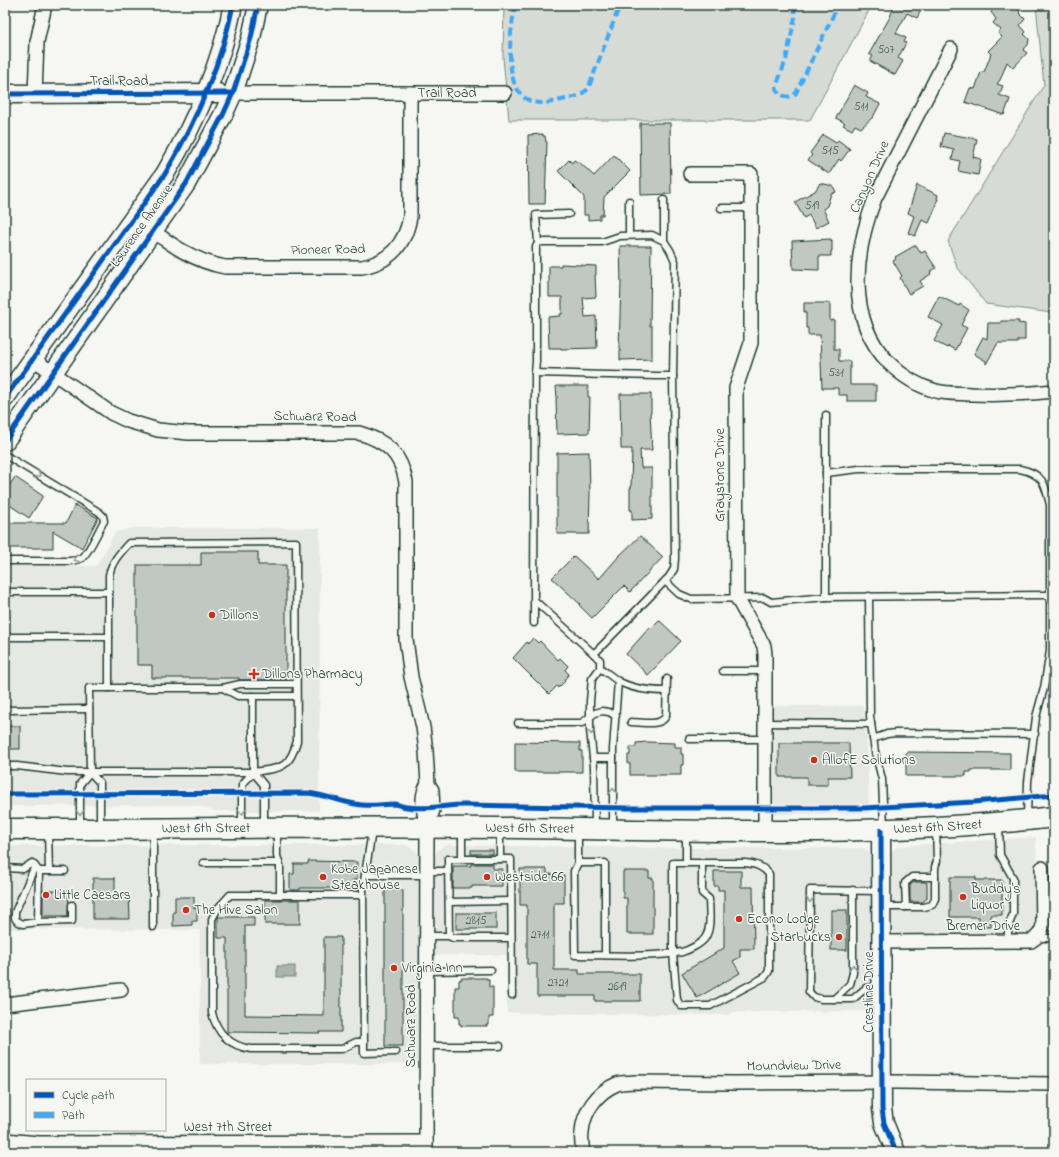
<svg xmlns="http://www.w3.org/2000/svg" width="1059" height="1157" font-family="'Indie Flower',sans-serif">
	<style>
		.built { fill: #e6e8e4 }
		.green { fill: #d6dbd6; stroke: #7a8c85 }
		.water { fill: #aab3ae; stroke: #72847d }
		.building { fill: #c1c8c3; stroke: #1f3d34 }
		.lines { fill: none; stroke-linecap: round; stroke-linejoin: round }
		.lane-casing { stroke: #1f3d34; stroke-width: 9 }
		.street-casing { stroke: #1f3d34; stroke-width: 16 }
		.secondary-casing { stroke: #1f3d34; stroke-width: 21 }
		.primary-casing { stroke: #1f3d34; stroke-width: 23 }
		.lane { stroke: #f6f6f2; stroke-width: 6 }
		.street { stroke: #f6f6f2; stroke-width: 13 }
		.secondary { stroke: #f6f6f2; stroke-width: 18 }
		.primary { stroke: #f6f6f2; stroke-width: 20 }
		.quiet { stroke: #3fa9f5; stroke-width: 4; stroke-dasharray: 8 4; stroke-linecap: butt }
		.cycleway-casing { stroke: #f6f6f2; stroke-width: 8 }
		.cycleway { stroke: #0057b8; stroke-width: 5 }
		.oneway { stroke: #8a9a93 }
		.poi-dot { fill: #c8321e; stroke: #f6f6f2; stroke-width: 1.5 }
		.labels { text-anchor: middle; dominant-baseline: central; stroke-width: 3; stroke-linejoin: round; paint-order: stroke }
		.number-label { font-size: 12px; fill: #486058 }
		.street-label { font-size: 14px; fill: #1f3d34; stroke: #f6f6f2 }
		.poi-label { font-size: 14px; fill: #1f3d34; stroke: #f6f6f2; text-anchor: start }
	</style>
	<rect width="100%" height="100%" fill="#f6f6f2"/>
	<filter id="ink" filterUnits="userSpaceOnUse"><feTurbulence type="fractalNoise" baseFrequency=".025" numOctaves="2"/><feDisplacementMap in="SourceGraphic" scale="8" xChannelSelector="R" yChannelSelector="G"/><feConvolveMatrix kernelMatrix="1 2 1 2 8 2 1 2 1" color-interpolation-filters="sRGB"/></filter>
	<g filter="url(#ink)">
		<g class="built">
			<path d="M131,528h189l-1,283h-104l-17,-5 -6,-1 -187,1v-240h91l19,-33z"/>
			<path d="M771,706h92l4,31 2,76 -98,1z"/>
			<path d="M1036,837l2,76 -1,15 -5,7 -109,1 -25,-2 -6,-3 -3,-4v-72l5,-6 6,-3z"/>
			<path d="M261,845h145l10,6 4,7v206h-220v-134l-195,-1v-83z"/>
			<path d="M448,845l226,3h189l5,3 5,10 1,150 -142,1 -1,3 -224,-2v-58h-74v-94l4,-10 6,-5z"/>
		</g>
		<g class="green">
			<path d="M504,5h368l-62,115h-301l-6,-62z"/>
			<path d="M1036,5h18v305l-2,3 -66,-9 -29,-37 -9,-26 96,-156z"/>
		</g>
		<rect class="water" x="277" y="966" width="18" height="11"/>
		<g class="building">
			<path d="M892,5h32l-7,13 -10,-5 -11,20 10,5 -2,4 2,1 -8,15 5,3 -8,14 -25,-14 3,-5 -4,-2 21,-37 4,-11z"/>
			<path d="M997,5h17l6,7 -1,1 6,6 -5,6 6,7 -2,2 5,5 -1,6 -5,5 4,3 -14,15 -6,-6 -7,18 -3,4 6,2 -4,9 11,4 -6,16 -39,-13 5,-14 5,1 6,-17h3l7,-18 -3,-3 14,-14 -4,-4 3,-3 -8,-7 3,-4 -5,-7z"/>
			<path d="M854,85l14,8 -2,4 14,7 -7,13 -12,11 -6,-3 -3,5 -9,-5 2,-2 -9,-5z"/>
			<path d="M640,123h30l1,71 -30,1z"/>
			<path d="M944,133l33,6 -4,18 8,2 -3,16 -20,-4 2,-10 -8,-2 2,-9 -13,-3z"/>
			<path d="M543,134v2h2l1,6h1l-2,62h-16l-1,-69z"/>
			<path d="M823,135l13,8 2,-3 12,9 -9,12 -2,-2 -10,15 -21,-14 4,-5 -2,-2z"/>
			<path d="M614,155l16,16 -26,26 -1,18h-3v4l-12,1v-5h-4v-18l-26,-26 11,-11 3,3 2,-3 3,2 1,-1 16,15z"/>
			<path d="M820,183l13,3 3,6 -5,2 -4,12 -4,3 6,12 -13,7 -7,-13 -5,3 -9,-16 20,-11z"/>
			<path d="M917,185l21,10 -1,4h1l-2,4 1,1 -8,19 -7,-3 -7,16 -7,-3 6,-17 -6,-3z"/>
			<path d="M831,239v3l1,-1v10h-1v5h-12v14l-26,-1 -1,-28z"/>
			<path d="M916,245l5,8 4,-2 11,17 -6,4 1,2 -11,7 3,5 -14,8 -9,-16 2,-2 -9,-15 3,-2 -1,-2z"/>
			<path d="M620,246h31l-1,80h2v33l-32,1v-11h-1l2,-66z"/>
			<path d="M561,264l35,2v9h-1l1,22 -13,1 2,19 11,-1 1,32 -36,1v-1h-12l-1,-31 12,-1v-2h2v-17h-13v-31h12z"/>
			<path d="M939,296l20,10 1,-2 9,6 -8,15 6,3 -12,22 -7,-4 -1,2 -13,-7 9,-16 -15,-8z"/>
			<path d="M804,303h26v18l4,-1v29h5v12h11v24h26v16h-29v-6h-9v-7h-16l-2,-53h-12v-7h-2v-15h-2z"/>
			<path d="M1001,321h18l-1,2 7,1v16h-7v3h-20l-12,21v-3l-12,-7 9,-17 4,2 1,-16h13z"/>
			<path d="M556,386h32v11h2l-1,36 -32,1 -1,-36h1z"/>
			<path d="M620,394h31v19h-1l2,37h-12l1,18h11v51l-20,1v-10h-2v-22h1l1,-39h-11z"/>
			<path d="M589,452l1,40 -1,42h-32v-81z"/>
			<path d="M15,477l28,19 -14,22 -24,-16v-10z"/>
			<path d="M75,505l23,13 -16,30 -29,-17v17h-48v-25h61z"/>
			<path d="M640,536l23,21 -33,35 -6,-6 -32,32 -13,-13 1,-1 -28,-26 22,-22 25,23 20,-23z"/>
			<path d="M201,552h57v13h28v115h-47v-2h-87v-13h-15v-100h64z"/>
			<path d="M659,620l22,21 -33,34 -22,-21 24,-27 1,1z"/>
			<path d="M533,638l5,5 2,-2 18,19 2,-2 8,8 -3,4 4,4 -5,6 1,1 -7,7 -1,-2 -8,8 -36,-36 14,-16 1,2z"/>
			<rect x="5" y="726" width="15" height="23"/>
			<path d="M515,742l65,1v8h2v21h-67z"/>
			<path d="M647,742l28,1v4h6v7h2v11h-2v10h-51v-11h-2v-9h2v-8h6v-4z"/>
			<path d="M779,743h70l1,34h-22v8h-21v-8h-28z"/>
			<path d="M906,752l104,1v17h-39v2h-5v4h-60z"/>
			<rect x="471" y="850" width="22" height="4"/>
			<path d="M308,861l49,1v18h-4v8h-53v2h-10v-16h4v-10h14z"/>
			<path d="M471,864h22v5h9v17h-30v2h-19v-22h18z"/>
			<path d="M520,869h27v5l17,1v28h-10v67h25v4h61v27h-45v-5h-58v-32h-10v-59h-7z"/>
			<path d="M623,871h26v7h4v56h-26v-36h-4z"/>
			<path d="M714,871h27v16h12l1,62h-14v8l-7,4 7,12 -43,25 -15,-25 42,-25v-58h-6v-4h-4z"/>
			<path d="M950,877h26v3h26v35h-11v12h-12v-10h-29z"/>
			<path d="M93,878h22v17h14l1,24h-37z"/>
			<path d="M914,882h11l2,1v15l-4,4h-11l-2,-2v-15z"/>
			<rect x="385" y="890" width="18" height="156"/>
			<path d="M43,891h26l-1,25h-25z"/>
			<path d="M175,897h19v11h3v13h-5v4l-19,1v-14h2z"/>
			<rect x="265" y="900" width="35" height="24"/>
			<rect x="831" y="910" width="16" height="40"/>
			<rect x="456" y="913" width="40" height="16"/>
			<path d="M218,917h36v9h-9v89l79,1v-79h17v95h-21v1l-93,-1v-94h-9z"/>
			<path d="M461,978h26v2h2v7h4v30h-4v7h-2v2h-26v-2h-2v-7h-4v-30h4v-7h2z"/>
		</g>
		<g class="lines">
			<g class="lane-casing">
				<g id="lane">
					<path d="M629,201v34"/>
					<path d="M721,208h30"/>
					<path d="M664,241v-41"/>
					<path d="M538,243l-2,-28 33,-1"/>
					<path d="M535,373c46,1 92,3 138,3"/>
					<path d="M826,415v182"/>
					<path d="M5,455l94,57 4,4 1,5c-6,10 -14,30 -22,37 -4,2 -8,3 -13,3h-64"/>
					<path d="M826,473l33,-4h161c23,5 25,14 30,36v146l-6,37 -8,29 -8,65 -1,35"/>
					<path d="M665,581l14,13 12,5 73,-1 7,4 55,-5 224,-2"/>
					<path d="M5,592h104"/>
					<path d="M869,596l1,120 5,36 7,27 2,48"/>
					<path d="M534,600l60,54 75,-77 5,-8 1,-10 -2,-183 2,-115 -5,-11 -6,-9 -12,-6 -32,1 -18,6h-60l-4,1 -2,4v114l-1,12 -1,227v23"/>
					<path d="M5,637h104"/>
					<path d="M594,654l6,6v8l-8,11 -2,22v29l4,37 1,59"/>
					<path d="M600,668c6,4 12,9 18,13 14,8 33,10 49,10"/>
					<path d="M723,671h42"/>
					<path d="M223,688l17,-4h56"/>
					<path d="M253,696v76l11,13v39"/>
					<path d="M5,710l84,-1"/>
					<path d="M631,722c11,0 29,5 35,-6l1,-37"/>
					<path d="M518,723h64l13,-10 7,-2 7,1 7,4"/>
					<path d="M765,723l106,1"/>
					<path d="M689,739h76"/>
					<path d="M873,739l14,-5 9,-1 139,1"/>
					<path d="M593,758h20"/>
					<path d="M5,766h12l50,6h186c27,-4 36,-2 44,-31l-1,-199 -167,1c-9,10 -17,18 -20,32v113"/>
					<path d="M100,825v-42l-10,-11 -1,-84h134l15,8h58"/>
					<path d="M999,825l1,30 13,23v36l-5,13v14"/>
					<path d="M242,826v-41l11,-13"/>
					<path d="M613,826v-77l5,-68"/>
					<path d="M80,827v-43l10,-12"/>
					<path d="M462,829v30"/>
					<path d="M500,830v29"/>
					<path d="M48,831l1,40"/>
					<path d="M277,831v25l3,9v30"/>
					<path d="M372,831l-9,56 1,166 32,-1"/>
					<path d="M578,831v32l-4,8 1,84c33,0 75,3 107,-3 7,-2 19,-8 23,-14 7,-10 4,-28 4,-39l-7,-6v-30"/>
					<path d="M153,832v95"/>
					<path d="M686,833v30"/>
					<path d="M203,863h76"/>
					<path d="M578,863h27v92"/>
					<path d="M673,863h72c11,1 17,3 24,11v97l-4,6 -55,29h-29l-4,-6 -4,-47z"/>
					<path d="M35,866l-20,46v6l2,3 6,3 15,-2 34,-1v-16"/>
					<path d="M5,868l18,1 9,-6 7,8h26"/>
					<path d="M427,871h21"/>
					<path d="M365,875h62"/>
					<path d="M363,895h-133l-12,13 -6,11v94c5,20 18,33 39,36h91l14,-7h8"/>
					<path d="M449,902l62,-1"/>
					<path d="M883,907h41l8,-2 3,-6v-32l2,-6 -1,-32"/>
					<path d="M906,907l-1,-24 7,-6h23"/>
					<path d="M38,922l1,-51"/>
					<path d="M427,936h22l4,2h58"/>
					<path d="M449,936l-1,-77h63l1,136"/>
					<path d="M1037,938h17"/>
					<path d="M427,971l64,-1"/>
					<path d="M880,987l-14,1 -13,11h-32l-7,-2 -5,-5 1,-102 70,1"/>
					<path d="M834,999l16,-15 3,-11v-83"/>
					<path d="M427,1046h73"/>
				</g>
			</g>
			<g class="street-casing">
				<g id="street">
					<path d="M951,49l-76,149c-20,53 -30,120 14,165 13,13 29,23 47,28 11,3 24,2 36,3 27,1 55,0 82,-3"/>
					<path id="s1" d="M233,93h272"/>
					<path d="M35,94l2,-52 8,-37"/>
					<path d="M690,174h61v169l-15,45 1,210 27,48 1,9v176"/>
					<path d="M134,217c30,22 54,43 91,50h137c27,-5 43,-22 48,-50v-124"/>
					<path d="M33,359l78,54 17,8 30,9 30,3h171c28,8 42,21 47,49v157l5,38 12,50 3,24 2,33 4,6 1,20 -6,18"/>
					<path d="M881,942l150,-1c7,-4 9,-7 12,-15l-1,-58"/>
					<path d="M5,1004l116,-14"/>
					<path d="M5,1140l34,3 387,-1"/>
					<path d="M426,1152l1,-324c-3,-14 -8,-32 1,-44"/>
					<path d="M583,1152c-1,-6 -2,-13 -1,-19 1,-21 15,-41 35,-49 5,-2 11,-1 16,-2l101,1 162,-1 158,2"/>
				</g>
			</g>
			<g class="secondary-casing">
				<g id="secondary">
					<path d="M5,94l213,-1"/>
					<path d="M5,398l160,-224c31,-53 56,-108 68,-169"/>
					<path d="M5,441l181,-257 37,-69 10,-22 18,-55 7,-33"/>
					<path d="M881,830l1,279 2,14 12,29"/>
				</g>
			</g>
			<g class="primary-casing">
				<g id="primary">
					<path id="s2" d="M5,829c171,0 341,-3 512,-1 179,2 359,10 537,-11"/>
				</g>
			</g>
			<use href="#lane" class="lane"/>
			<use href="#street" class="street"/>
			<use href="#secondary" class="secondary"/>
			<use href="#primary" class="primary"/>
			<g class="quiet">
				<path d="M515,5c-5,31 -18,108 37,97 12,-3 27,-4 36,-13l32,-84"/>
				<path d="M794,5l1,12 -9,43 -9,24 -1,4 3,6c6,3 12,4 17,-1l42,-88"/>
			</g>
			<g class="cycleway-casing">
				<g id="cycleway">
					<path d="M5,94l228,-1"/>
					<path d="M5,398l160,-224c31,-53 56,-108 68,-169"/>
					<path d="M5,441l181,-257 37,-69 10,-22 18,-55 7,-33"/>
					<path d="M5,794l303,-1c18,2 35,10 54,12 11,1 22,-1 33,-1 4,1 8,3 12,3 20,3 39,-2 58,-2l162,3h237l110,-6 80,-7"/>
					<path d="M881,830l1,279 2,14 12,29"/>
				</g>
			</g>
			<use href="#cycleway" class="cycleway"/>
		</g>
		<defs><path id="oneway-chevron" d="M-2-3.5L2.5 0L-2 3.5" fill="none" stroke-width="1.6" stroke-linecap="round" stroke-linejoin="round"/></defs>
		<g class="oneway">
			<use href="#oneway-chevron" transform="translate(38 475) rotate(31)"/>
			<use href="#oneway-chevron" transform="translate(76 559) rotate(161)"/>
			<use href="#oneway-chevron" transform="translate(591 732) rotate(86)"/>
			<use href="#oneway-chevron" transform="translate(613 791) rotate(-90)"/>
			<use href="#oneway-chevron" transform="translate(242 812) rotate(90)"/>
			<use href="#oneway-chevron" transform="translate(80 813) rotate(90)"/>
			<use href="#oneway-chevron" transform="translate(810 900) rotate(91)"/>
			<use href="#oneway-chevron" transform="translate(853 967) rotate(-89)"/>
		</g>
	</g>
	<g class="poi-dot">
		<circle cx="212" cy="615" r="4"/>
		<path d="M252 668h4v4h4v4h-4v4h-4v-4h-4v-4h4z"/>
		<circle cx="814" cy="760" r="4"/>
		<circle cx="323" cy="877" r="4"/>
		<circle cx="487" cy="877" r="4"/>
		<circle cx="46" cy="895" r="4"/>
		<circle cx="963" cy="897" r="4"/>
		<circle cx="186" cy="910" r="4"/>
		<circle cx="739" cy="919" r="4"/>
		<circle cx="839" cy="937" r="4"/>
		<circle cx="394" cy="968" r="4"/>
	</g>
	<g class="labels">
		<g class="number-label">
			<text x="886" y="50">507</text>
			<text x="861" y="107">511</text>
			<text x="830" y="151">515</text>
			<text x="812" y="206">519</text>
			<text x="836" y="373">531</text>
			<text x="476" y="921">2815</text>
			<text x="540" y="935">2711</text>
			<text x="558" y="983">2721</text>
			<text x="617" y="987">2619</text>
		</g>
		<g class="street-label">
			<text x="119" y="81">Trail Road</text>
			<text stroke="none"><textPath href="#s1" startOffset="214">Trail Road</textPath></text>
			<text transform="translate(870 177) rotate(-66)">Canyon Drive</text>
			<text transform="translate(142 226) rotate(-55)">Lawrence Avenue</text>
			<text transform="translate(328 250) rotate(-1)">Pioneer Road</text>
			<text transform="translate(315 417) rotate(1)">Schwarz Road</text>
			<text transform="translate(720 475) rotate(-90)">Graystone Drive</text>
			<text stroke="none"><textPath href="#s2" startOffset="933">West 6th Street</textPath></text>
			<text stroke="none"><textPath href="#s2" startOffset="201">West 6th Street</textPath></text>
			<text stroke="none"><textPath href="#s2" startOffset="525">West 6th Street</textPath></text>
			<text x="983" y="926">Bremer Drive</text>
			<text transform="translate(869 992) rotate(-90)">Crestline Drive</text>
			<text transform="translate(411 1026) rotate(-90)">Schwarz Road</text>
			<text transform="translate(794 1066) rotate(-1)">Moundview Drive</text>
			<text x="228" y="1127">West 7th Street</text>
		</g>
		<g class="poi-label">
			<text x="220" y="615">Dillons</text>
			<text x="262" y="674">Dillons Pharmacy</text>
			<text x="822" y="760">AllofE Solutions</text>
			<text x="331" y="869">Kobe Japanese<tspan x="331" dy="16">Steakhouse</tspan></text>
			<text x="495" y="877">Westside 66</text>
			<text x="971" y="889">Buddy's<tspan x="971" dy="16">Liquor</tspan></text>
			<text x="54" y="895">Little Caesars</text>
			<text x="194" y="910">The Hive Salon</text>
			<text x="747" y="919">Econo Lodge</text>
			<text x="831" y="937" text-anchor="end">Starbucks</text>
			<text x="402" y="968">Virginia Inn</text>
		</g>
	</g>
	<rect width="1059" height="1157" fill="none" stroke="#f6f6f2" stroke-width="20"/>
	<rect x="10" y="10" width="1039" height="1137" fill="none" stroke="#1f3d34" stroke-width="1.5" filter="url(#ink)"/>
	<rect x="26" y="1079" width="140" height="52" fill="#f6f6f2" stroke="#a0aca6"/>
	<rect x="34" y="1092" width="20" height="6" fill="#0057b8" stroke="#a0aca6"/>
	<text x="62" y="1099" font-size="12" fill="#1f3d34">Cycle path</text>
	<rect x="34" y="1112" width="20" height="6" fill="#3fa9f5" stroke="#a0aca6"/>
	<text x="62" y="1119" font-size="12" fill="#1f3d34">Path</text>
</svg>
